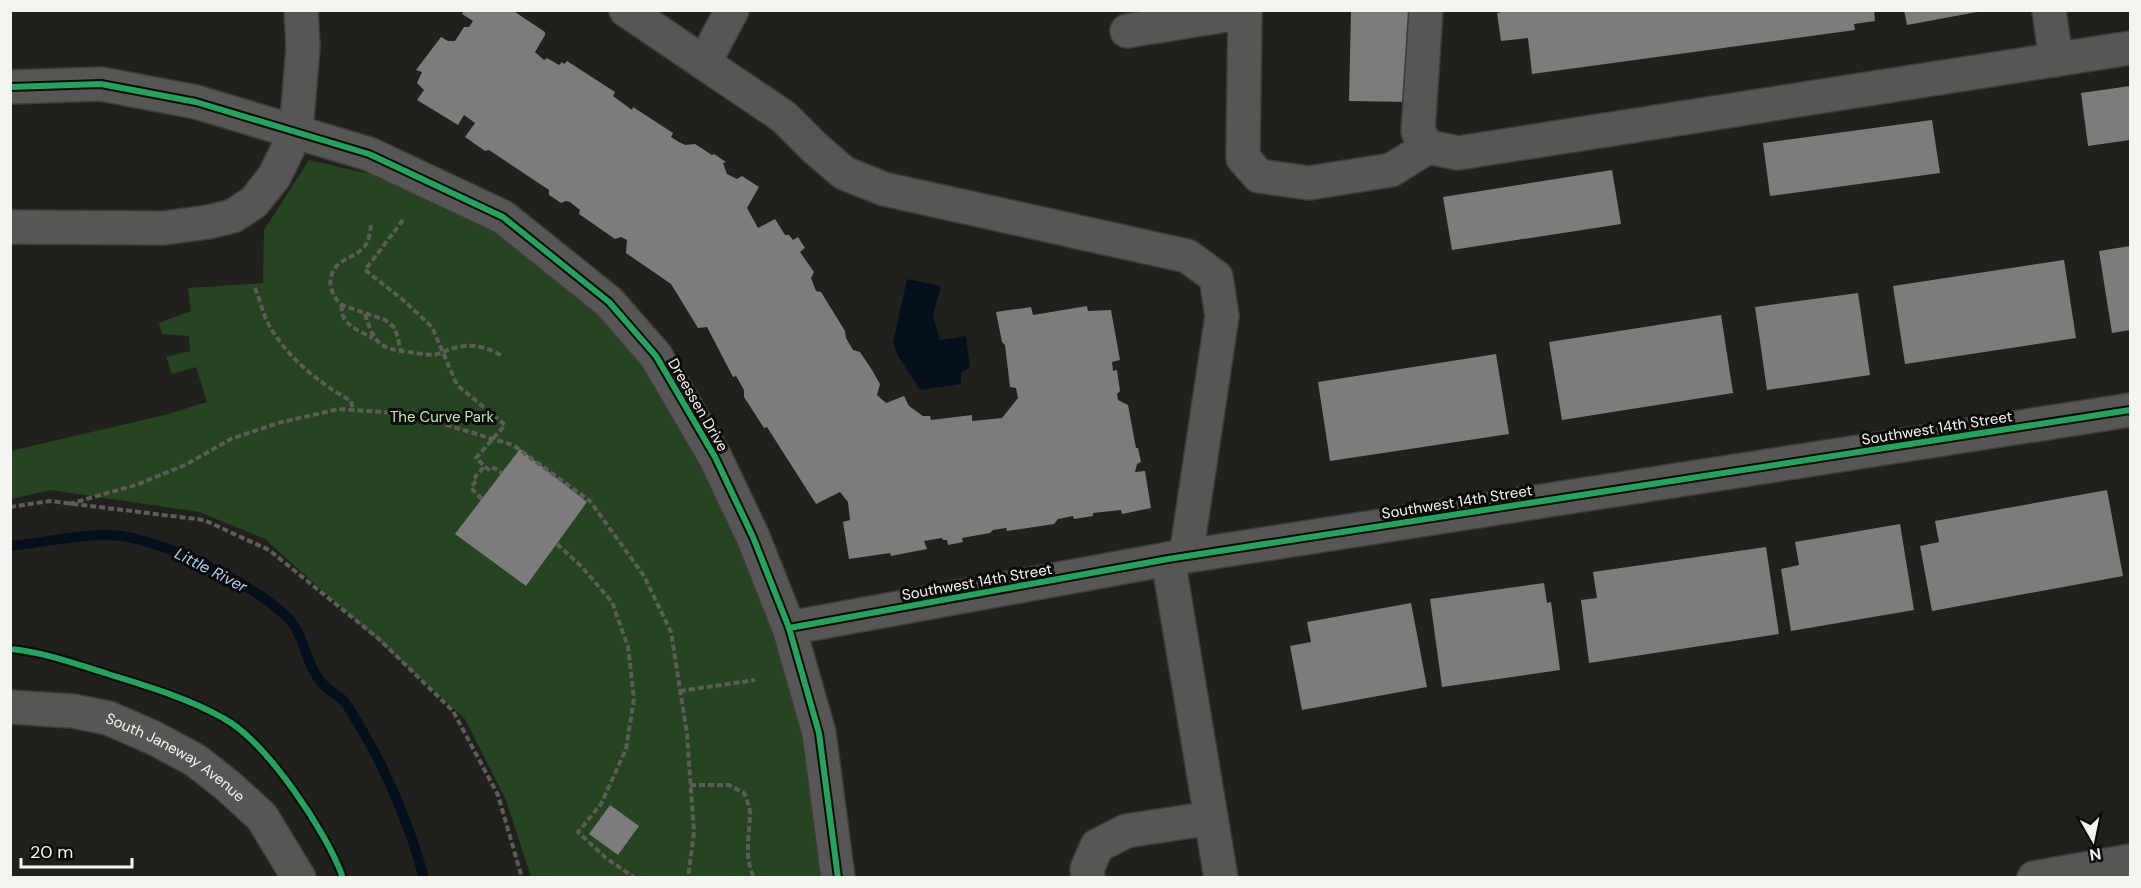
<svg xmlns="http://www.w3.org/2000/svg" width="2141" height="888" font-family="'DM Sans',sans-serif">
	<style>
		.green { fill: #244520 }
		.water { fill: #04111d }
		.lines { fill: none; stroke-linecap: round; stroke-linejoin: round }
		.stream { stroke: #04111d; stroke-width: 10 }
		.building { fill: #7d7b7c }
		.minor-casing { stroke: #3e3c3a; stroke-width: 36 }
		.path { stroke: #5d5c59; stroke-width: 4; stroke-dasharray: 6 3; stroke-linecap: butt }
		.minor { stroke: #575654; stroke-width: 33 }
		.cycleway-casing { stroke: #0b0a08; stroke-width: 10 }
		.cycleway { stroke: #20a55d; stroke-width: 6 }
		.labels { text-anchor: middle; dominant-baseline: central; stroke-width: 6; stroke-linejoin: round; paint-order: stroke }
		.street-label { font-size: 15px; fill: #f6f4f1; stroke: #0b0a08 }
		.park-label { font-size: 15px; fill: #aef1a5; stroke: #0b0a08 }
		.water-label { font-size: 16px; font-style: italic; fill: #a5d3fa; stroke: #0b0a08 }
	</style>
	<rect width="100%" height="100%" fill="#22201d"/>
	<path class="green" d="M309,160l181,42 56,30 195,258 97,387h-307l-25,-77 -41,-81 -200,-180 -66,-27 -148,-22 -40,9 -1,-48 155,-36 42,-13 -11,-35 -24,7 -6,-17 24,-6 -1,-15 -27,-2 -3,-11 32,-12 -3,-23 75,-5 1,-53z"/>
	<path class="water" d="M907,279l34,7 -8,29 7,25 26,-4 4,32 -9,5v11l-41,6 -22,-34 -5,-13z"/>
	<g class="lines">
		<path class="stream" d="M10,546c30,-3 61,-10 91,-11 50,-3 153,48 188,84 17,19 16,45 33,64 5,7 15,11 21,17 6,6 10,16 15,23 28,46 52,103 66,155"/>
	</g>
	<g class="building">
		<path d="M464,10h48l33,22v3l-10,17 9,8 3,-2 12,7 3,-3 2,2 3,-3 48,31 -2,4 19,14 1,-3 40,26 -2,4 8,5 6,3 10,-1 17,11 2,-1 12,8 -3,1 4,11 10,5 5,-3 17,11 -12,21 11,20 17,-9 10,16h4l4,5 5,-3 7,11 -5,4 14,20 -3,6 5,13 5,1 24,39 1,7 7,12 7,2 12,18 8,14 -3,11 9,8 18,-7 5,10 14,10h7l1,4 41,-5v6l30,-3 16,-20 -2,-10 -6,-1 -5,-42 -3,-3 -6,-30 35,-5 2,8 54,-9 1,5 23,-1 9,50 -8,2 1,9 4,-1 3,21 -3,3 1,6 10,5 8,43h2l3,14 -4,2 -2,8 10,-1 6,37 -29,6 -1,-4 -28,3v3l-19,3 -1,-3 -15,3 -4,5 -47,7 -1,-3 -13,2 -3,3 -28,5 1,4 -15,3 -1,-5h-4l-1,-2 -18,3 3,8 -36,7 -1,-3 -41,6 -6,-37 7,-2 -2,-18 -8,-10 -24,12 -49,-77 -3,1 -20,-31v-7l-8,-14 -3,1 -26,-50 -9,1 -27,-44 -45,-31 1,-13 -6,-3 -6,2 -36,-25 1,-4 -10,-8 -4,-1 -5,2 -12,-8v-5l-60,-40 -4,1 -20,-14 10,-14 -11,-8 -6,10 -41,-25 7,-10 -7,-7 5,-11 -6,-2 25,-33 7,4h7l9,-14h5l4,-6 -11,-7z"/>
		<path d="M1351,10h60l-1,92 -61,-1z"/>
		<path d="M1511,10h363l1,11 -21,3 1,6 -323,44 -4,-36 -27,3 -4,-28z"/>
		<path d="M1904,10h73v2l-70,13z"/>
		<path d="M2130,86v54l-42,6 -7,-53z"/>
		<path d="M1932,120l8,53 -170,23 -7,-53z"/>
		<path d="M1612,170l9,54 -169,26 -9,-53z"/>
		<path d="M2130,246v84l-18,3 -13,-82z"/>
		<path d="M2064,260l12,78 -171,26 -12,-78z"/>
		<path d="M1858,293l12,82 -103,15 -12,-83z"/>
		<path d="M1721,315l12,78 -171,27 -13,-78z"/>
		<path d="M1496,354l13,80 -179,27 -12,-79z"/>
		<path d="M520,449l67,53 -61,84 -71,-52z"/>
		<path d="M2107,490l16,86 -191,35 -12,-65 19,-4 -4,-21z"/>
		<path d="M1900,524l14,86 -123,21 -10,-62 18,-4 -4,-23z"/>
		<path d="M1766,547l13,87 -190,29 -8,-63 16,-2 -4,-26z"/>
		<path d="M1544,583l3,20 4,-1 9,68 -118,17 -12,-88z"/>
		<path d="M1411,603l16,84 -125,23 -12,-64 21,-4 -4,-20z"/>
		<path d="M610,805l29,21 -21,29 -29,-21z"/>
	</g>
	<g class="lines">
		<g class="minor-casing">
			<g id="minor">
				<path d="M626,10l158,107 31,31 29,25 40,16 303,67 29,21 6,39 -36,240"/>
				<path d="M1245,10l-2,148 16,18 50,7 82,-13 37,-23"/>
				<path d="M1426,10l-8,122 10,15 30,6 672,-105"/>
				<path d="M2049,10l7,50"/>
				<path d="M1127,31l118,-19"/>
				<path d="M704,63l28,-53"/>
				<path d="M10,87l91,-3 95,18 173,52 134,63 106,85 47,54 59,101 38,80 36,91 30,105 19,145"/>
				<path d="M10,227l154,1 44,-6 25,-6 21,-14 20,-25 22,-45 7,-85 -2,-37"/>
				<path d="M1168,559l53,319"/>
				<path d="M789,628l379,-69 962,-149"/>
				<path id="s1" d="M10,707l63,4 35,7 46,20 41,22 32,25 35,32 37,61"/>
				<path d="M1088,878l-1,-9 10,-23 29,-15 85,-13"/>
				<path d="M2034,878l96,-17"/>
			</g>
		</g>
		<g class="path">
			<path d="M403,220l-38,50 37,29 30,28 25,58 48,40 -29,33 14,13 4,-3 8,5"/>
			<path d="M371,225c-1,7 -2,17 -7,22 -7,8 -16,10 -24,16 -15,12 -11,31 2,42l43,15 10,8 6,23"/>
			<path d="M255,288c5,12 8,27 15,39 19,32 49,56 81,74l2,9"/>
			<path d="M342,305c-3,19 17,26 31,33"/>
			<path d="M365,314c9,29 14,35 44,38 9,1 19,4 28,2 6,-1 11,-5 17,-6 16,-5 36,-1 49,9"/>
			<path d="M482,499l-11,-11 6,-9 -2,-2 10,-11"/>
			<path d="M69,504l67,-19 49,-20 46,-26 47,-16 61,-14 71,5 103,31 77,56 54,75 27,56 16,102 7,98 -6,46"/>
			<path d="M10,507l40,-6 154,19 65,30 110,89 74,72 45,84 24,83"/>
			<path d="M557,544l25,23 30,35 16,45 6,52 -8,50 -25,55 -23,28 28,26 29,20"/>
			<path d="M10,649c34,3 66,15 98,25 38,12 80,24 115,44 43,23 104,114 120,160"/>
			<path d="M680,691l75,-11"/>
			<path d="M690,785h39l15,8c3,8 7,16 6,23 -1,23 -6,40 4,62"/>
		</g>
		<use href="#minor" class="minor"/>
		<g class="cycleway-casing">
			<g id="cycleway">
				<path d="M10,87l91,-3 95,18 173,52 134,63 106,85 47,54 59,101 38,80 36,91 30,105 19,145"/>
				<path d="M789,628l379,-69 962,-149"/>
				<path d="M10,649c34,3 66,15 98,25 38,12 80,24 115,44 43,23 104,114 120,160"/>
			</g>
		</g>
		<use href="#cycleway" class="cycleway"/>
	</g>
	<g class="labels">
		<g class="street-label">
			<text transform="translate(698 405) rotate(60)">Dreessen Drive</text>
			<text transform="translate(1937 428) rotate(-9)">Southwest 14th Street</text>
			<text transform="translate(1457 502) rotate(-9)">Southwest 14th Street</text>
			<text transform="translate(977 582) rotate(-10)">Southwest 14th Street</text>
			<text stroke="none"><textPath href="#s1" startOffset="177">South Janeway Avenue</textPath></text>
		</g>
		<g class="park-label">
			<text x="442" y="417">The Curve Park</text>
		</g>
		<g class="water-label">
			<text transform="translate(211 570) rotate(27)">Little River</text>
		</g>
	</g>
	<rect width="2141" height="888" fill="none" stroke="#f6f4f1" stroke-width="24"/>
	<g transform="translate(2093 840) rotate(171)" stroke="#0b0a08" stroke-width="4.5" paint-order="stroke">
	<path d="M0-4.5L10 22L0 15L-10 22Z" fill="#f6f4f1"/>
	<text y="-9" font-size="16" font-weight="bold" text-anchor="middle" fill="#f6f4f1">N</text>
	</g>
	<path d="M21 858v9h111v-9" fill="none" stroke="#f6f4f1" stroke-width="3"/>
	<text x="30" y="858" font-size="18" fill="#f6f4f1" stroke="#0b0a08" stroke-width="4.5" paint-order="stroke">20 m</text>
</svg>
